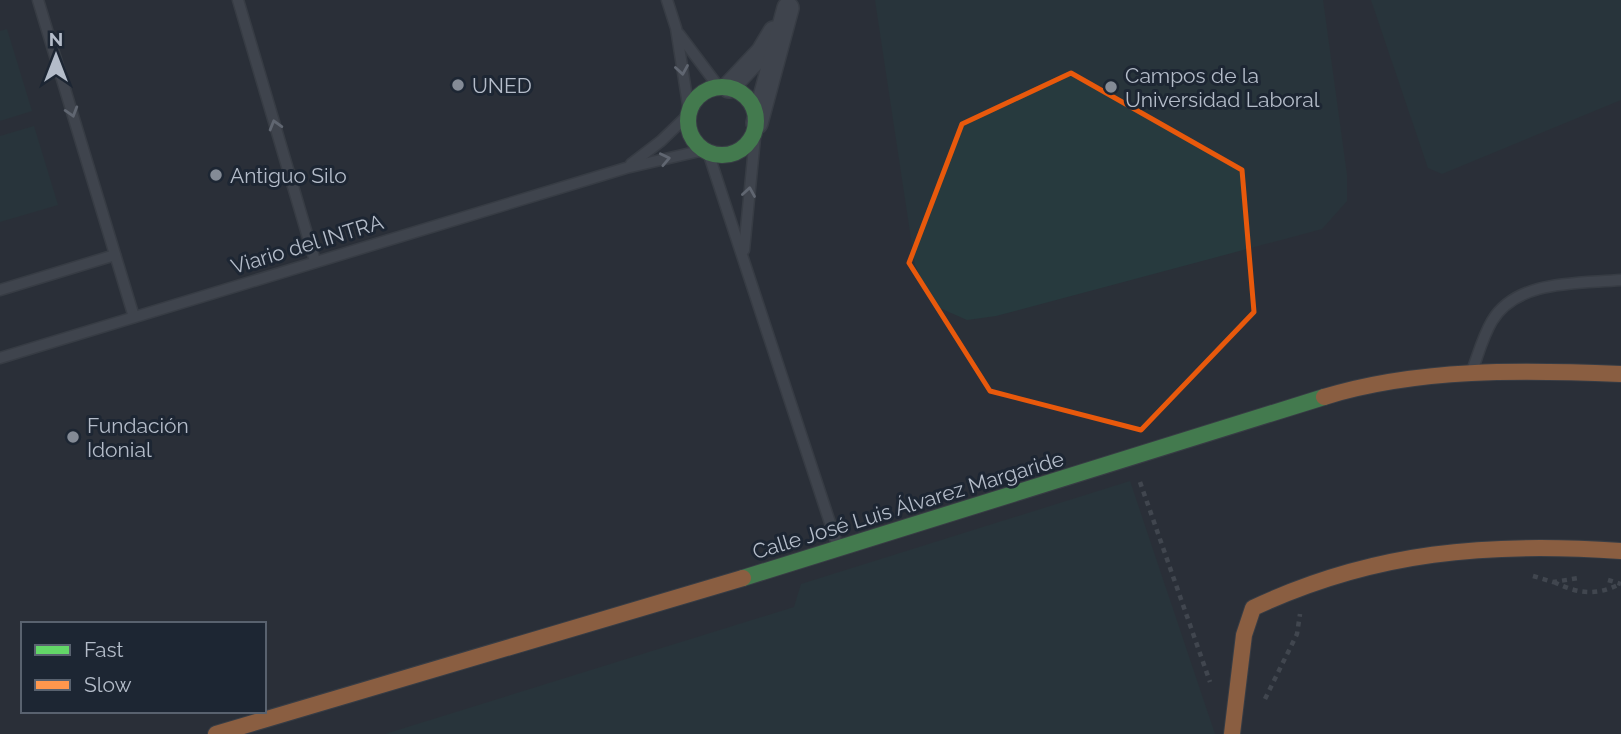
<svg xmlns="http://www.w3.org/2000/svg" width="1621" height="734" font-family="Raleway,sans-serif">
	<style>
		.green { fill: #273a3e }
		.lines { fill: none; stroke-linecap: round; stroke-linejoin: round }
		.lane-casing { stroke: #484c53; stroke-width: 13 }
		.street-casing { stroke: #484c53; stroke-width: 24 }
		.fast-casing { stroke: #484c53; stroke-width: 18 }
		.slow-casing { stroke: #484c53; stroke-width: 18 }
		.path { stroke: #5d636a; stroke-width: 4.5; stroke-dasharray: 5 5; stroke-linecap: butt }
		.lane { stroke: #5a5e66; stroke-width: 10 }
		.street { stroke: #5a5e66; stroke-width: 21 }
		.fast { stroke: #63d668; stroke-width: 16 }
		.slow { stroke: #ff974d; stroke-width: 16 }
		.oneway { stroke: #a2a9b5 }
		.marked { fill: none; stroke: #e8590c; stroke-width: 5; stroke-linejoin: round }
		.poi-dot { fill: #848b96; stroke: #1d2633; stroke-width: 2.5 }
		.labels { text-anchor: middle; dominant-baseline: central; stroke-width: 6; stroke-linejoin: round; paint-order: stroke }
		.poi-label { font-size: 21px; fill: #b4bcc9; stroke: #1d2633; text-anchor: start }
		.street-label { font-size: 21px; fill: #b4bcc9; stroke: #1d2633 }
	</style>
	<rect width="100%" height="100%" fill="#2a3038"/>
	<g class="green">
		<path d="M875,0h448l24,175v26l-25,28 -326,87 -29,4 -34,-15 -18,-40z"/>
		<path d="M1371,0h250v100l-179,74 -14,-6z"/>
		<path d="M7,29l25,82 -32,10v-90z"/>
		<path d="M34,126l24,79 -58,17v-86z"/>
		<path d="M1130,481l85,253h-830l409,-127 7,-23z"/>
	</g>
	<g class="lines">
		<g class="lane-casing">
			<g id="lane">
				<path d="M38,0l96,317"/>
				<path d="M238,0l77,261"/>
				<path d="M667,0l9,28 13,83"/>
				<path d="M679,34l39,52"/>
				<path d="M708,152l130,395"/>
				<path d="M631,164l30,-23 27,-26"/>
				<path d="M744,250l12,-123"/>
				<path d="M0,290l115,-35"/>
				<path d="M0,358l626,-190 78,-18"/>
				<path d="M1472,371c6,-16 11,-35 20,-50 25,-42 87,-37 129,-41"/>
			</g>
		</g>
		<g class="street-casing">
			<g id="street">
				<path d="M729,87l33,-35 12,-20"/>
				<path d="M757,123l31,-115"/>
			</g>
		</g>
		<g class="fast-casing">
			<g id="fast">
				<circle cx="722" cy="121" r="34"/>
				<path d="M743,578l581,-181"/>
			</g>
		</g>
		<g class="slow-casing">
			<g id="slow">
				<path d="M1324,397c94,-29 199,-27 297,-23"/>
				<path d="M216,734l527,-156"/>
				<path d="M1232,734l12,-99 9,-27c121,-57 236,-66 368,-57"/>
			</g>
		</g>
		<g class="path">
			<path d="M1140,482l70,200"/>
			<path d="M1533,576l20,6 26,-4"/>
			<path d="M1608,580l13,4"/>
			<path d="M1554,582c24,12 42,14 66,2"/>
			<path d="M1265,699l32,-65 3,-20"/>
		</g>
		<use href="#lane" class="lane"/>
		<use href="#street" class="street"/>
		<use href="#fast" class="fast"/>
		<use href="#slow" class="slow"/>
	</g>
	<defs><path id="oneway-chevron" d="M-2-3.5L2.5 0L-2 3.5" fill="none" stroke-width="1.6" stroke-linecap="round" stroke-linejoin="round" transform="scale(1.75)"/></defs>
	<g class="oneway">
		<use href="#oneway-chevron" transform="translate(682 70) rotate(81)"/>
		<use href="#oneway-chevron" transform="translate(72 112) rotate(73)"/>
		<use href="#oneway-chevron" transform="translate(275 125) rotate(-106)"/>
		<use href="#oneway-chevron" transform="translate(665 159) rotate(-12)"/>
		<use href="#oneway-chevron" transform="translate(749 192) rotate(-81)"/>
	</g>
	<path d="M0 0H1621V734H0ZM1071,73l171,97 12,142 -113,118 -151,-39 -81,-128 53,-139z" fill="#2a3038" fill-opacity=".55" fill-rule="evenodd"/>
	<path class="marked" d="M1071,73l171,97 12,142 -113,118 -151,-39 -81,-128 53,-139z"/>
	<g class="poi-dot">
		<circle cx="458" cy="85" r="7"/>
		<circle cx="1111" cy="87" r="7"/>
		<circle cx="216" cy="175" r="7"/>
		<circle cx="73" cy="437" r="7"/>
	</g>
	<g class="labels">
		<g class="poi-label">
			<text x="1125" y="75">Campos de la<tspan x="1125" dy="24">Universidad Laboral</tspan></text>
			<text x="472" y="85">UNED</text>
			<text x="230" y="175">Antiguo Silo</text>
			<text x="87" y="425">Fundación<tspan x="87" dy="24">Idonial</tspan></text>
		</g>
		<g class="street-label">
			<text transform="translate(307 244) rotate(-17)">Viario del INTRA</text>
			<text transform="translate(908 505) rotate(-17)">Calle José Luis Álvarez Margaride</text>
		</g>
	</g>
	<rect x="21" y="622" width="245" height="91" fill="#1d2633" stroke="#59626f" stroke-width="2"/>
	<rect x="35" y="645" width="35" height="10" fill="#63d668" stroke="#59626f" stroke-width="2"/>
	<text x="84" y="657" font-size="21" fill="#b4bcc9">Fast</text>
	<rect x="35" y="680" width="35" height="10" fill="#ff974d" stroke="#59626f" stroke-width="2"/>
	<text x="84" y="692" font-size="21" fill="#b4bcc9">Slow</text>
	<g transform="translate(56 56)" stroke="#1d2633" stroke-width="5" paint-order="stroke">
	<path d="M0-5L12 26L0 18L-12 26Z" fill="#b4bcc9"/>
	<text y="-10" font-size="19" font-weight="bold" text-anchor="middle" fill="#b4bcc9">N</text>
	</g>
</svg>
